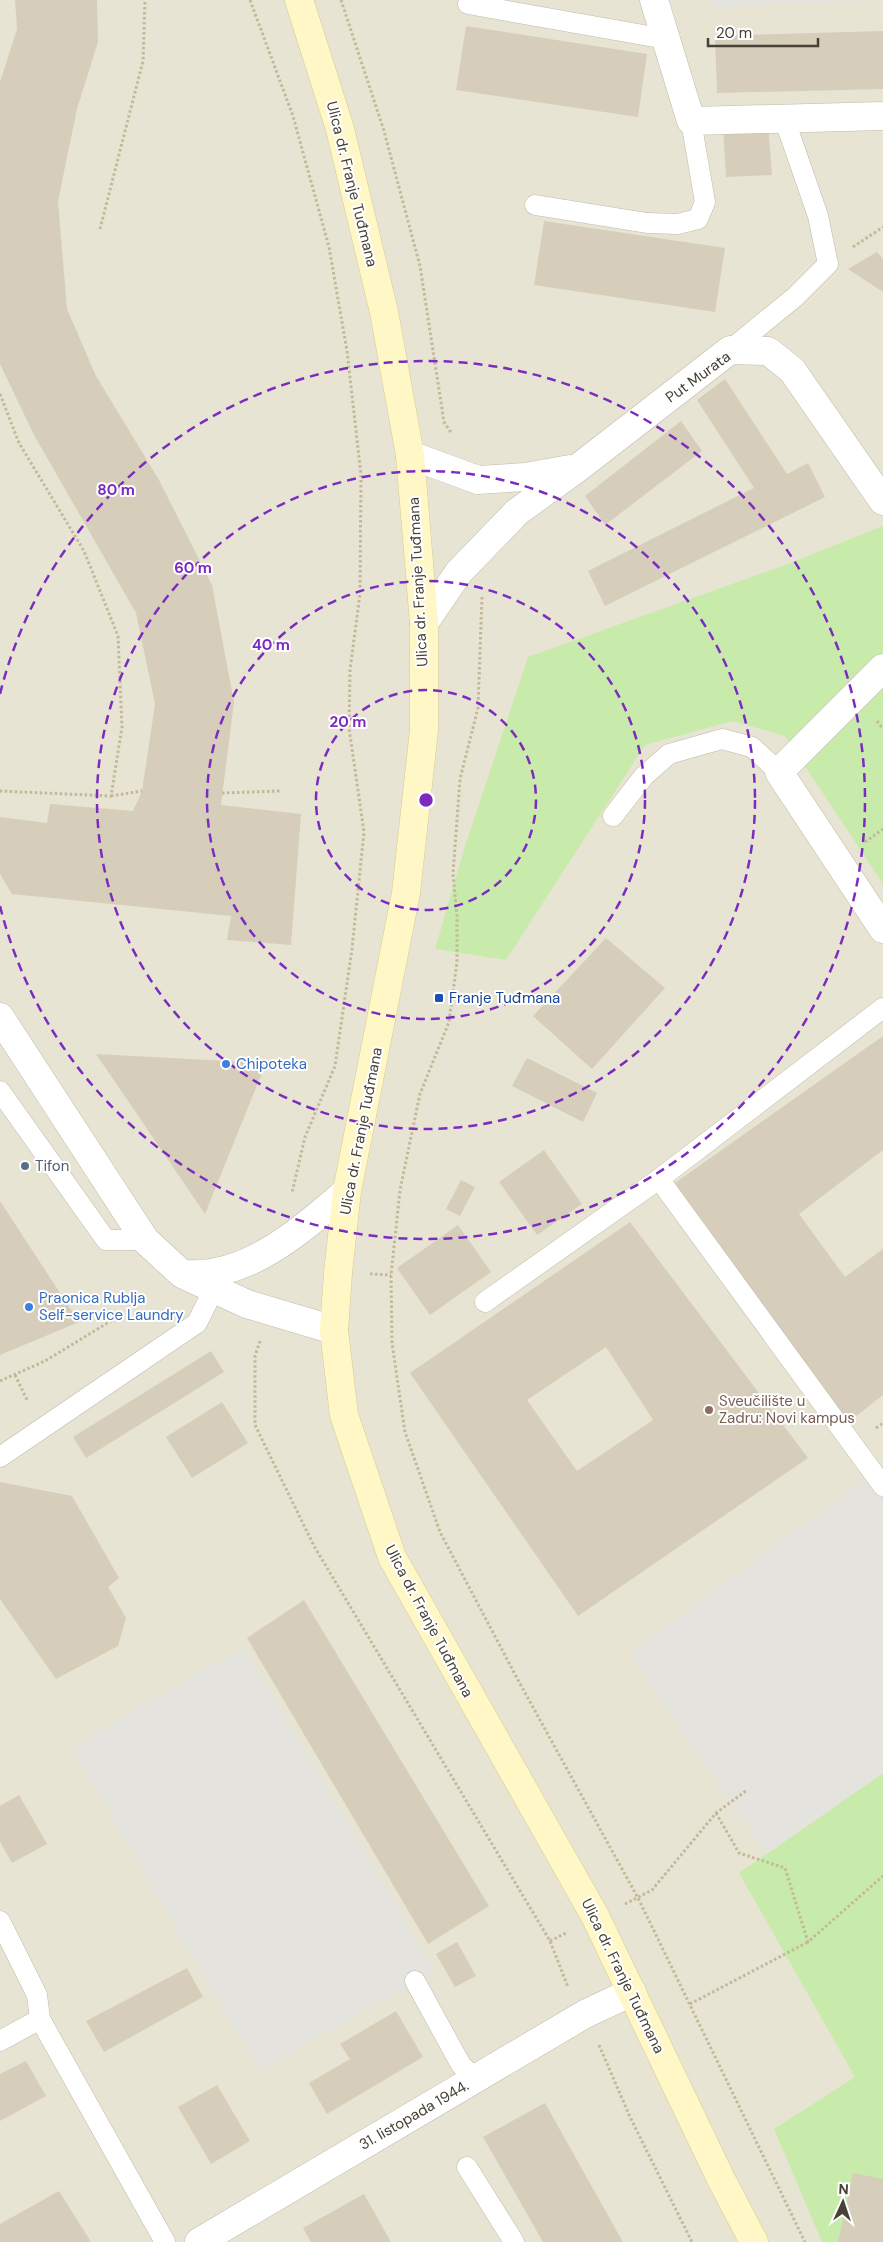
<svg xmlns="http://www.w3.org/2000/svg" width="883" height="2242" font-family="'DM Sans',sans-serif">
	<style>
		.residential { fill: #e8e4d3 }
		.green { fill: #c8ebac }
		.parking { fill: #e4e3de }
		.building { fill: #d6ceba; fill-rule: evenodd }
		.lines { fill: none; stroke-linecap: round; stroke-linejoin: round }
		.service-casing { stroke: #c0baa8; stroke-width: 21 }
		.minor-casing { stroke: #c0baa8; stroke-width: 29 }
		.secondary-casing { stroke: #d7cb93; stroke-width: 29 }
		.path { stroke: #c3b898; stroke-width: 3; stroke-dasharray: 2.5 2.5; stroke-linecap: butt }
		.service { stroke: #fff; stroke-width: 20 }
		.minor { stroke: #fff; stroke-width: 28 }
		.secondary { stroke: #fff7c5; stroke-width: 28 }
		.ring { fill: none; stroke: #7b2cbf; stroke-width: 2.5; stroke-dasharray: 9 6 }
		.transit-dot { fill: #1a4fb4; stroke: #fff; stroke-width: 2 }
		.shop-dot { fill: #3f7fe0; stroke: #fff; stroke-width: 2 }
		.service-dot { fill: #5c6f8a; stroke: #fff; stroke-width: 2 }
		.education-dot { fill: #8d6e63; stroke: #fff; stroke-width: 2 }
		.labels { text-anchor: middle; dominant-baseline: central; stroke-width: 4; stroke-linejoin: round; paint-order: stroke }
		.street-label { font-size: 15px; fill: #474235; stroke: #fff }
		.transit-label { font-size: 15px; fill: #164399; stroke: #fff; text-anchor: start }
		.shop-label { font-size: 15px; fill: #366cbe; stroke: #fff; text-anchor: start }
		.service-label { font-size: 15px; fill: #4e5e75; stroke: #fff; text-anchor: start }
		.education-label { font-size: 15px; fill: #785e54; stroke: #fff; text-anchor: start }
		.centre { fill: #7b2cbf; stroke: #fff; stroke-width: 2.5 }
		.ring-label { font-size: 15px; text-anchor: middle; font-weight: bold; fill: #7b2cbf; stroke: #fff; stroke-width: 4; stroke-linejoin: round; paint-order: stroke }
	</style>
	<rect width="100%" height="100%" fill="#f4f1e6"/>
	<rect class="residential" x="0" y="0" width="883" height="2242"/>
	<g class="green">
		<path d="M883,526v358l-98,-148 -52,-15 -88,24 -139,215 -71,-11 30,-103 63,-189 257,-92z"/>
		<path d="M883,1773v469h-61l-48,-113 81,-52 -116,-204z"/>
	</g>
	<g class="parking">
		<path d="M713,0h170l-167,7z"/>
		<path d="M872,1474l11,16v283l-116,81 -137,-201z"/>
		<path d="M244,1647l191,325 -176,98 -188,-323z"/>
	</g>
	<g class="building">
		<path d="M15,0h82l1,42 -21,67 -19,92 9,108 29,67 63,104 53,105 22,117 -13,103 80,9 -10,131 -64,-5 4,-24 -219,-22 -12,-20v-57l47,6 3,-19 83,7 9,-20 13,-87 -19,-91 -102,-178 -34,-71v-282l17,-53z"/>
		<path d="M466,26l181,28 -9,63 -182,-27z"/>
		<path d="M883,31v58l-166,4 -2,-57z"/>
		<path d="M768,124l4,51 -46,2 -3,-50z"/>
		<path d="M544,221l181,27 -10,64 -181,-27z"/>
		<path d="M877,252l6,7v33l-35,-23z"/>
		<path d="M725,379l62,95 21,-11 17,34 -220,109 -17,-35 166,-83 -57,-88z"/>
		<path d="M681,421l21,30 -97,74 -20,-29z"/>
		<path d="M606,938l59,50 -73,81 -59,-53z"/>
		<path d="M883,1036v114l-84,64 46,63 38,-28v146l-37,29 -171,-241z"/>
		<path d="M96,1054l170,9 -61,151z"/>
		<path d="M527,1058l70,35 -14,29 -71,-36z"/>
		<path d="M544,1150l38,54 -45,31 -38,-53z"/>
		<path d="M461,1180l14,7 -15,29 -14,-7z"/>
		<path d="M0,1201l79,121 -79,33z"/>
		<path d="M630,1222l178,236 -230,158 -168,-243zM606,1347l47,73 -76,51 -50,-71z"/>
		<path d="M458,1225l33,47 -61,43 -33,-47z"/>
		<path d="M211,1351l13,21 -138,86 -13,-21z"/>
		<path d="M222,1402l26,41 -56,35 -26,-41z"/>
		<path d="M0,1482l72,14 47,82 -11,9 18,31 -8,28 -62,33 -56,-80z"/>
		<path d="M304,1600l185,306 -61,38 -181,-306z"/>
		<path d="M19,1795l28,49 -35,19 -12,-21v-36z"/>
		<path d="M457,1942l19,34 -21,11 -19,-33z"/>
		<path d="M187,1968l16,29 -99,55 -18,-31z"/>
		<path d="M396,2011l27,46 -96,57 -18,-31 41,-24 -10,-15z"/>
		<path d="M26,2061l20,35 -46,25v-47z"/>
		<path d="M217,2085l33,56 -39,23 -33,-57z"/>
		<path d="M545,2103l78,139h-80l-60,-105z"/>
		<path d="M853,2173l30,6v63h-45z"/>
		<path d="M59,2191l32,51h-91v-18z"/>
		<path d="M364,2194l27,48h-80l-8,-14z"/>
	</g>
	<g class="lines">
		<g class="service-casing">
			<g id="service">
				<path d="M468,4l198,35"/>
				<path d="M535,205l112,18 31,1 20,-5 7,-17 -14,-81"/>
				<path d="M730,350l65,-53 33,-33 -10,-48 -34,-98"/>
				<path d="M613,816l31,-40 25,-22 53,-15 30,8 27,25"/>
				<path d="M0,1091l106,149h39"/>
				<path d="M659,1179l224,307"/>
				<path d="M485,1302l174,-123 224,-171"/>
				<path d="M0,1457l197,-134 17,-34"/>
				<path d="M0,1921l37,74 3,24 125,223"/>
				<path d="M415,1981l46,84 15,14"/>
				<path d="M0,2041l40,-22"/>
				<path d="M467,2167l47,75"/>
			</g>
		</g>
		<g class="minor-casing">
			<g id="minor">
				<path d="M654,0l37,121 192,-5"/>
				<path d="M410,455l68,25 47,-3 45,-8"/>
				<path d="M424,623l35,-51 58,-60 62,-45 151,-117 38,1 24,19 91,131"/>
				<path d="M883,668l-104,104 104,157"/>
				<path d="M0,1017l145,223 37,34 65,30 87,26"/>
				<path d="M184,1274c64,5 117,-44 163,-83"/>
				<path d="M199,2242l386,-228 47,-22"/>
			</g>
		</g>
		<g class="secondary-casing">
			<path id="secondary" d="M299,0l41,129 44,183 26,143 14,168v107l-18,163 -59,298 -9,82 -4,57 10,85 48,142 203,359 126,263 33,63"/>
		</g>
		<g class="path">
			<path d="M250,0l43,116 36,131 18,104 14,124 -1,119 -10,76 -1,58 15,104 -12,117 -17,117 -30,71 -13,56"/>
			<path d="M341,0l43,131 36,135 24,156 8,12"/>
			<path d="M100,229l43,-168 2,-61"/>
			<path d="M853,247l30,-20"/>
			<path d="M0,394l19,49 65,108 34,85 4,91 -11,69 -111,-5"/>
			<path d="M482,597l-4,111 -18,71 -7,95 4,42v46l-8,60 -29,72 -20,96 -9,85 1,68 13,89 35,100 78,148 120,218 167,344"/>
			<path d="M877,721l6,8"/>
			<path d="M222,793l58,-2"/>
			<path d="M111,796l31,-5"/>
			<path d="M865,842l18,-13"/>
			<path d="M370,1274l21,1"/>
			<path d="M260,1341l-5,15v69l59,121 236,395 18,46"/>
			<path d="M15,1375l13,27"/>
			<path d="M0,1381l45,-20 69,-42"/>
			<path d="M876,1428l7,-5"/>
			<path d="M716,1813l23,40 46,15 23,74 75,-66"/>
			<path d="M625,1904l27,-14 64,-77 31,-23"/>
			<path d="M550,1941l18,-9"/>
			<path d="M690,2004l118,-62"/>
			<path d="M599,2045l31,72 62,125"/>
		</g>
		<use href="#service" class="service"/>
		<use href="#minor" class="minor"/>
		<use href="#secondary" class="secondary"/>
	</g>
	<g class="ring">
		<circle cx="426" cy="800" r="110"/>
		<circle cx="426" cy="800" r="219"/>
		<circle cx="426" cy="800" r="329"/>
		<path d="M0 694A439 439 0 1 1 0 906"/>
	</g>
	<rect class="transit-dot" x="434" y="993" width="10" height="10" rx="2.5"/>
	<g class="shop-dot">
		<circle cx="226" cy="1064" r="5"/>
		<circle cx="29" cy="1307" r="5"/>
	</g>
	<circle class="service-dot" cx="25" cy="1166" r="5"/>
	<circle class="education-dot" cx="709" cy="1410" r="5"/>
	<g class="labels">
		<g class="street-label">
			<text transform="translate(352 184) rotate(76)">Ulica dr. Franje Tuđmana</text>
			<text transform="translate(698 377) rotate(-36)">Put Murata</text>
			<text transform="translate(418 582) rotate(-93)">Ulica dr. Franje Tuđmana</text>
			<text transform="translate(361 1131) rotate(-79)">Ulica dr. Franje Tuđmana</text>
			<text transform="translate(429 1621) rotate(62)">Ulica dr. Franje Tuđmana</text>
			<text transform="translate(623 1976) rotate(64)">Ulica dr. Franje Tuđmana</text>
			<text transform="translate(414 2115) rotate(-30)">31. listopada 1944.</text>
		</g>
		<g class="transit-label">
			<text x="449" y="998">Franje Tuđmana</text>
		</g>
		<g class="shop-label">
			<text x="236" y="1064">Chipoteka</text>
			<text x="39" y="1298">Praonica Rublja<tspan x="39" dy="17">Self-service Laundry</tspan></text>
		</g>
		<g class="service-label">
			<text x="35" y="1166">Tifon</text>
		</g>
		<g class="education-label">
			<text x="719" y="1401">Sveučilište u<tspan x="719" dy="17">Zadru: Novi kampus</tspan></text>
		</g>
	</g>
	<circle cx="426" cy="800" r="8" class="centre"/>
	<g class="ring-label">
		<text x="116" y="495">80 m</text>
		<text x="193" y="573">60 m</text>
		<text x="271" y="650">40 m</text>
		<text x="348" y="727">20 m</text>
	</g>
	<g transform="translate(843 2202) rotate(3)" stroke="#ffffff" stroke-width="4" paint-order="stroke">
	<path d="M0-4L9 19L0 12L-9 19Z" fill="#474235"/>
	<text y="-8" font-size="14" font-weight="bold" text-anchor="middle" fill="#474235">N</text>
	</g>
	<path d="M708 38v8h110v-8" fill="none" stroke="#474235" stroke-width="2.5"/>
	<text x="716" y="38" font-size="15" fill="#474235" stroke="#ffffff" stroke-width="4" paint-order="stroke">20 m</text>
</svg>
